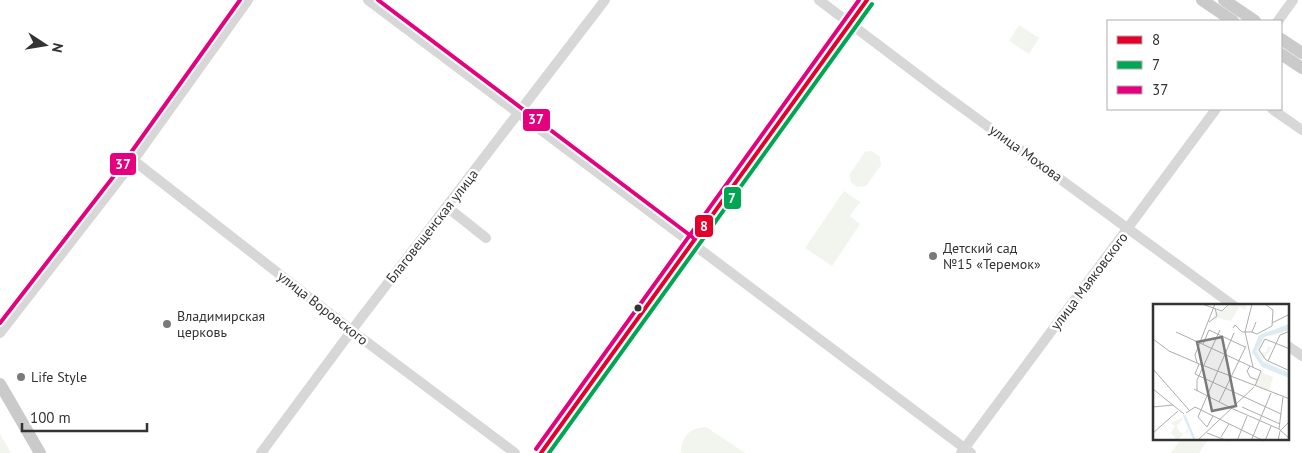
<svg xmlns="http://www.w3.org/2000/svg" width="1302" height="453" font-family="'PT Sans',sans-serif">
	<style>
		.green { fill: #f1f5ed }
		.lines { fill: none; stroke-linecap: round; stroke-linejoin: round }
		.minor { stroke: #d7d7d7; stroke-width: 10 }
		.major { stroke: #cacaca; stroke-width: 12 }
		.bus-1-casing { stroke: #fff; stroke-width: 8 }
		.bus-2-casing { stroke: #fff; stroke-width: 8 }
		.bus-3-casing { stroke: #fff; stroke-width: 8 }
		.bus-1 { stroke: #e4002b; stroke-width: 4 }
		.bus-2 { stroke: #00a651; stroke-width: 4 }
		.bus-3 { stroke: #e5007d; stroke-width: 4 }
		.poi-dot { fill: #7a7a7a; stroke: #fff; stroke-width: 2 }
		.bus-dot { fill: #333; stroke: #fff; stroke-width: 2 }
		.labels { text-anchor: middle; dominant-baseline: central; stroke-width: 5; stroke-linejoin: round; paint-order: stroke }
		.street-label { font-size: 14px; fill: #333; stroke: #fff }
		.poi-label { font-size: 14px; fill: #333; stroke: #fff; text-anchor: start }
		.inset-river { fill: none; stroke: #ddebf3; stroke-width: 2.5 }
		.inset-road { fill: none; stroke: #adadad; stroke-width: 1 }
		.view { fill: #7a7a7a; fill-opacity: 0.15; stroke: #7a7a7a; stroke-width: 2.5 }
		.inset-edge { fill: none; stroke: #333; stroke-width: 2.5 }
		.line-badge { stroke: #fff; stroke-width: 2 }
		.badge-label { font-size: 14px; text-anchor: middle; font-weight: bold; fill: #fff }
	</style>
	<rect width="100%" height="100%" fill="#fff"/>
	<g class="green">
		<path d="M1019,25l20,13 -10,16 -20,-13z"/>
		<path d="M870,151l3,1 7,5 1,8 -15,21 -9,1 -6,-5 -1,-8 15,-22z"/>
		<path d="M844,191l16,11 -10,14 10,8 -28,42 -27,-18z"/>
		<path d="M706,427l39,26h-64c1,-17 8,-25 25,-26z"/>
		<path d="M0,434l11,19h-11z"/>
		<path d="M1181,439h27l-9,14h-28z"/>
	</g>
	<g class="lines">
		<g class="minor">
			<path d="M368,0l603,453"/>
			<path d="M819,0l119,90 296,216"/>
			<path d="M1278,21l15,-21"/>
			<path d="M1272,109l30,21"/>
			<path d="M133,160l227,177 155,116"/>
			<path d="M447,207l39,31"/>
			<path d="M0,333l122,-157 126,-176"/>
			<path d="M1288,346l14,10"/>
			<path d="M261,453l100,-135 244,-318"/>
			<path d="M961,453l255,-344"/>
		</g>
		<g class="major">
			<path d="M1202,0l31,21"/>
			<path d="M1224,0l31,21"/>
			<path d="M1281,39l21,14"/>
			<path d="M1281,54l21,14"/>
			<path d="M0,384l40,69"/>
			<path d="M541,453l326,-453"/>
		</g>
		<g class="bus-1-casing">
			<path id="bus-1" d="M541,453l326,-453"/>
		</g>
		<g class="bus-2-casing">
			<path id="bus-2" d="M549,453l323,-449"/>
		</g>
		<g class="bus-3-casing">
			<g id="bus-3">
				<path d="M378,0l317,239"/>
				<path d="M0,323l117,-151 123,-172"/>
				<path d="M536,449l323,-449"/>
			</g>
		</g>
		<use href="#bus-1" class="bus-1"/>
		<use href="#bus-2" class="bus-2"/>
		<use href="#bus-3" class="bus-3"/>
	</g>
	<g class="poi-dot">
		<circle cx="933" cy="256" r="5"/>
		<circle cx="167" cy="324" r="5"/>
		<circle cx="21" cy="377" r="5"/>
	</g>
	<circle class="bus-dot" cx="638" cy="308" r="4.5"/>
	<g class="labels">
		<g class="street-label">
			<text transform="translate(1026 153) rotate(36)">улица Мохова</text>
			<text transform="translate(432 226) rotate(-52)">Благовещенская улица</text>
			<text transform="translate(1089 281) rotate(-53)">улица Маяковского</text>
			<text transform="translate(323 308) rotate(38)">улица Воровского</text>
		</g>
		<g class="poi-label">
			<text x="943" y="248">Детский сад<tspan x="943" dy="16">№15 «Теремок»</tspan></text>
			<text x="177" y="316">Владимирская<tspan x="177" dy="16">церковь</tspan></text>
			<text x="31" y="377">Life Style</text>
		</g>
	</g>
	<g transform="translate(1153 304)">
		<rect width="136" height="136" fill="#fff"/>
		<path d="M76,0h18l-1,6 -7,-3 -8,14 -13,-3 -6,4 4,-10 9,-1zM136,26l-7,3 -17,4 -6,12 1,4 6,-1 2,-6 4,2 -9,12 26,13 -24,-10 -9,-12 8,-14zM108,68l12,5 -4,14 -14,-5zM29,114l1,1 -6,6 1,5 5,4 5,-5v6l-2,-3 -9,8 -6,-7 4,-7 -5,-3z" fill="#f1f5ed"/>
		<path d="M136,20v6l-25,7 -8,14 7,11 26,11v5l-27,-11 -10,-15 7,-17z" fill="#ddebf3"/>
		<path class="inset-river" d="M31,111l11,26"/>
		<path class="inset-road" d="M49,0l20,7 7,-7M62,0l-20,51 2,8 93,36M99,0l-7,28 8,35M56,18l8,-6 -2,-8M119,19l18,-9M80,24l2,-3 7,7h10l4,-10M23,28l85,39 -6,15M99,28l5,2 15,-8 1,-16 -8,-6M0,35l16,12 28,12M50,40l6,-14 36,17M137,45l-25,-10 -6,11 7,10 24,11M115,57l12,-26 10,-4M46,60l-4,10 86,40M97,62l-3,5 3,6 7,3M0,65l36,41M0,85l31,25M41,85l37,19M44,87v-11l23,-50M66,98l27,-56M0,103l20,-2M89,103l38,17M78,104l48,21 11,10M33,109l9,-6 69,34M60,112l-6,11 -9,-10 36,-84M126,125l4,-32M0,129l25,-22M54,129l21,8M68,133l8,-13M44,137l57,-54M84,137l10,-25M98,137l20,-48M112,137l6,-15M125,137l2,-10 10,-10"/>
		<path class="view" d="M69,33l14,69 -24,5 -15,-69z"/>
		<rect width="136" height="136" class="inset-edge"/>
	</g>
	<g class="line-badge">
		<rect x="522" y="108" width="29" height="24" rx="5" fill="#e5007d"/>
		<rect x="109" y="152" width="28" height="24" rx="5" fill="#e5007d"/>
		<rect x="723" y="186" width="19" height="24" rx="5" fill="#00a651"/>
		<rect x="694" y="214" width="20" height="24" rx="5" fill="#e4002b"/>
	</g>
	<g class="badge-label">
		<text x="536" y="124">37</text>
		<text x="123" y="169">37</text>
		<text x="732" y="203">7</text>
		<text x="704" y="231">8</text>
	</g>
	<rect x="1107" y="20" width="175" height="90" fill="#ffffff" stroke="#adadad"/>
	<rect x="1117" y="36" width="25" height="8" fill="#e4002b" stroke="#adadad"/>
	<text x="1152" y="45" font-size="15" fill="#333333">8</text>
	<rect x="1117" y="61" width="25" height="8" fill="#00a651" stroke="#adadad"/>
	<text x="1152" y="70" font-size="15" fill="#333333">7</text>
	<rect x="1117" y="86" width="25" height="8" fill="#e5007d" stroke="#adadad"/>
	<text x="1152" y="95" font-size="15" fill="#333333">37</text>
	<g transform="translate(45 45) rotate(102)" stroke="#ffffff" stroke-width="4" paint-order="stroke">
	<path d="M0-4L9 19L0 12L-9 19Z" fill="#333333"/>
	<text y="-8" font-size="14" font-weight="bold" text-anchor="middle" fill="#333333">N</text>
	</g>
	<path d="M22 423v8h125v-8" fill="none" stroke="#333333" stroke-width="2.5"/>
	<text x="30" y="423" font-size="15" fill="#333333" stroke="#ffffff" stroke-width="4" paint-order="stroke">100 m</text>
</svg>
